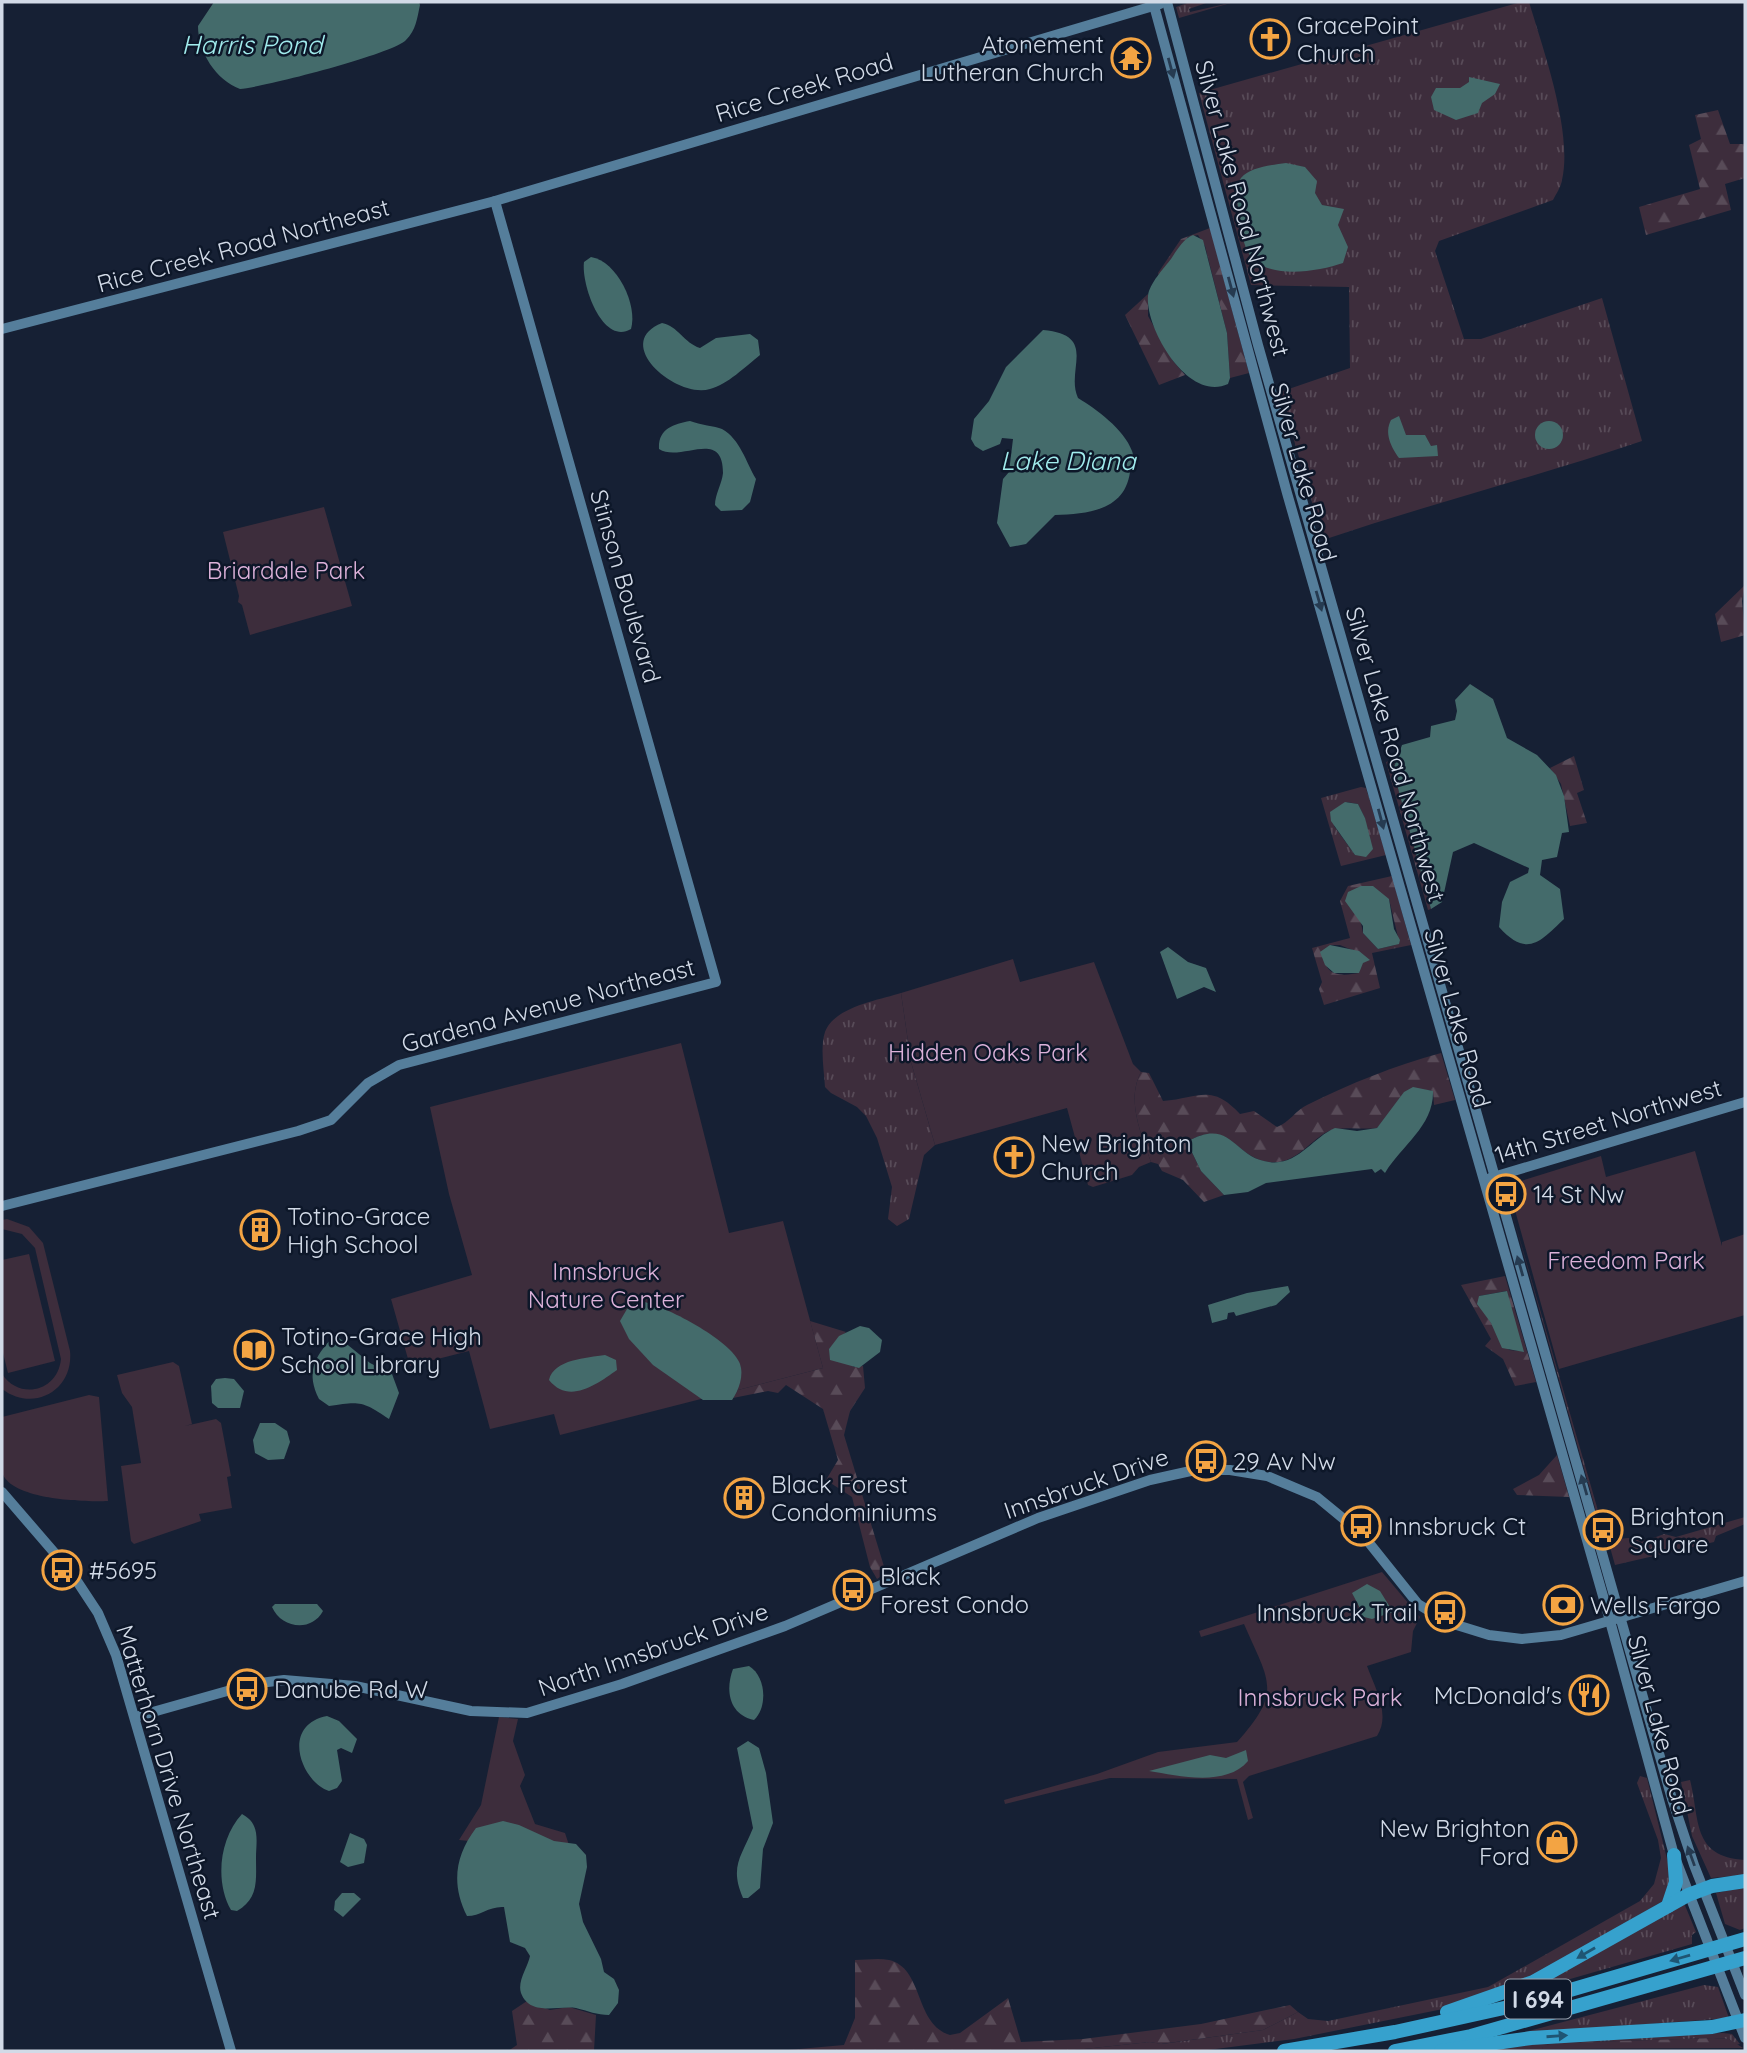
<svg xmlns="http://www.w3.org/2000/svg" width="1747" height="2053" font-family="Quicksand,sans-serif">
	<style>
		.grass { fill: url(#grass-tufts); fill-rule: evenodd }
		.forest { fill: url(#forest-firs); fill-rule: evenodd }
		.park { fill: #3d2d3c }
		.water { fill: #446b6b }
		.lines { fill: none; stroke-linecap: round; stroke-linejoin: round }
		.secondary { stroke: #557e9b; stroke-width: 10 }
		.highway { stroke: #36a1cd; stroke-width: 14 }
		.oneway { fill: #263b51 }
		.oneway2 { fill: #1f5573 }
		.labels { text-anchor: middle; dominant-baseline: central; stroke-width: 5; stroke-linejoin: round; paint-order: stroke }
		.shield { fill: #0d1729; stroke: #97a0ae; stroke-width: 2 }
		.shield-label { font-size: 23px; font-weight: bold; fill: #d2dae7 }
		.poi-label { font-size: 24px; fill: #d2dae7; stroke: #0d1729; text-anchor: start }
		.street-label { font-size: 24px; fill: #d2dae7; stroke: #0d1729 }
		.park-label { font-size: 24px; fill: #dcb1d9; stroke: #0d1729 }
		.water-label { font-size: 26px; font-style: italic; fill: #a1eced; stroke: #0d1729 }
	</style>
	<defs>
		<pattern id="grass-tufts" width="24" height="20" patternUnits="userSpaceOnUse" patternTransform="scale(1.75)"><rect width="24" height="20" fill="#3d2d3c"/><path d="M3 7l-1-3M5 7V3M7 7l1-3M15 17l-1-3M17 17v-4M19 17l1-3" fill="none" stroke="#584b58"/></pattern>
		<pattern id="forest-firs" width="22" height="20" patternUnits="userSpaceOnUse" patternTransform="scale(1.75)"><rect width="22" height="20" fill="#3d2d3c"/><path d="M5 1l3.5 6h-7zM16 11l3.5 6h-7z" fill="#584b58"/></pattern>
	</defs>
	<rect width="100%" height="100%" fill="#162034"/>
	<g class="grass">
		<path d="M1190,2h19l-20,7 1,3 44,-10 -55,16 -3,-11z"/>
		<path d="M1521,2h8c14,47 44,130 33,178 -1,7 -6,14 -9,20l-114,41 -4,10 29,88h17l121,-41 40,143c-106,36 -213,63 -319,99l-43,-148 70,-24 -1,-81 -98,-2 -52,-192z"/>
		<path d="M1396,759l-3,11 38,139 -3,1 -42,-148z"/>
		<path d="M1361,787l5,1 20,67 -45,11 -20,-68zM1347,802l11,2 7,14 -10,37 -21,-29z"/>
		<path d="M901,993l10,69 24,83 -11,10 -15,64 -12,7 -9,-7 4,-32 -15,-49 -11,-22 -9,-9 -26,-14 -6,-6c-1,-17 -5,-40 0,-55 9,-25 54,-32 76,-39z"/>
		<path d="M1507,1195l96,333 -2,1z"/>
		<path d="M1745,1517v7l-29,12 -2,6 -99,23 -7,-25 20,-2 20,2 16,-6 12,3z"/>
		<path d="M1640,1776l7,2 25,101 -7,21 -133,77 -89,32 -149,30 -94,12h-135l85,-9 12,2 101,-14 35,-18 10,7 20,2 160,-34 152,-86 14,-17 7,-26 -3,-18 -21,-57z"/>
		<path d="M1690,1780c10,38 1,77 55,80v15l-34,3 -19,-42 -11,-54z"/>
		<path d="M1745,1887v41l-5,2 -15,-6 -9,-31z"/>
		<path d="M1684,1903l12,29 -4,3v9l-171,49z"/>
		<path d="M1704,1985l14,2 11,31 -212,16z"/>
		<path d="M1723,2033l9,1 8,10 -5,1 -6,-6 -16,-1 -155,5 -14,2 -2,4 -74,2 79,-12z"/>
	</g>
	<g class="forest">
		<path d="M1718,110l12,34h15v34l-20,6 6,26 -85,25 -7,-28 61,-18 -11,-44 12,-6 -6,-24z"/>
		<path d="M1210,228l39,145 -19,5 -3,-45 -22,-87 -7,-11 -10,2 -29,39 -1,-3 23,-34z"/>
		<path d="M1148,294v22l25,45 12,14 -26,10 -34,-70z"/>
		<path d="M1745,585l-3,16 3,34 -24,7 -6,-28z"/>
		<path d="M1574,756l10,34 -7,3 10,30 -17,3 -9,-42 -11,-16z"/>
		<path d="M1392,876l19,69 -39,8 8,35 -56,17 -5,-16 3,-7 -10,-34 38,-10 -10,-37 8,-15zM1389,899l9,38 -3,8 -17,4 -15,-16 -2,-10zM1330,945h10l22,9 -3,19c-11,2 -26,4 -32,-6z"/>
		<path d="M1441,1053l14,47 -21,5 -1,-14c-39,-7 -31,16 -56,37 -15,2 -40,-3 -52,5 -18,11 -31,32 -56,29 -34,-4 -40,-45 -82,-20l14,29 23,24 -20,7 -21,-22 -21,-9 -4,-7 -7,-2c-10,-28 -25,-62 -10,-90l8,1 14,28c37,-3 48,-18 77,13l14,-3 23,16c12,-4 19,-17 30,-22 44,-22 87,-39 134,-52z"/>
		<path d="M1505,1276l31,106 -21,4 -12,-27 -18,-13 6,-7 -30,-54zM1506,1291l13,60 -10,-1 -27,-41 -3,-13z"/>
		<path d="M810,1321l36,11 -17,17 25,18 9,-1 2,22 -15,23 -6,24 42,138 -9,6 -7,-12 -18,-70 -26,-17 12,-20 -15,-51 -37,-24 -8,8 -10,-2 -35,7 5,-8 85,-22z"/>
		<path d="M1557,1455l12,42 -52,-2 -4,-6 26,-14z"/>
		<path d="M855,1960c11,0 23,-2 34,0 35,8 25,64 61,75l10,-2 48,-35 13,44 62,-3 118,-15 89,-19 8,7 -35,18 -102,14 -11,-2 -85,9h-288l67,-6 11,-27z"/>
		<path d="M527,2001l23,9 19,-3 27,8 -2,36h-86l9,-6 -5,-34z"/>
		<path d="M1713,2038l16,1 14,9 -201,1 1,-4 15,-2z"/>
	</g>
	<g class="park">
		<path d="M324,507l28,99 -102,29 -8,-30 -4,-3 1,-6 -16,-64z"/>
		<path d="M1013,959l7,23 74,-20 39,102 8,8c-15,28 0,62 10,90l-12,5 -7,8 -39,12 -5,-2 -21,-77 -132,37 -24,-83 -10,-69z"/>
		<path d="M681,1043l48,190 54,-12 40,147 -85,22 -6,10 -31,-1 -141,36 -6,-21 -64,15 -21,-78 -59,15 -19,-67 81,-24 -23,-81 -19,-87z"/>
		<path d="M1695,1151l27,95v-4l23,-8v81l-186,54 -51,-184 93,-29 5,21z"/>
		<path d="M7,1219l22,8 14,16 27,108c4,39 -36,62 -68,38v-15c18,27 56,17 59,-15l-26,-111 -13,-14 -20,-5v-9z"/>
		<path d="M29,1254l26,107 -47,12 -6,-24v-89z"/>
		<path d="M173,1362l6,4 13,58 -7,2 31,-7 5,4 10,53 -4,1 5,31 -33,6 2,7 -67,23 -3,-3 -10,-75 20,-3 -9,-56 -10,-14 -5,-18z"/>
		<path d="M89,1395l10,2 9,104c-24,1 -98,-1 -106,-29 -2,-15 0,-39 0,-55z"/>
		<path d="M1382,1572l38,45 -7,14 -2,21 -44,14c8,22 24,49 10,70l-128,40 -6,6 10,36 -5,2 -11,-41 -127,-1 -105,26 -1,-4 93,-26 61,-22 79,-10c46,-51 32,-60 7,-118l-43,13 -2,-6z"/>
		<path d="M499,1717l19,2 -5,22 12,34 -5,11 15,38 30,9 6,18 -112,-11 22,-35z"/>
	</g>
	<g class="water">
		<path d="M214,2h205l1,3c-3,14 -4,25 -14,35 -13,14 -142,47 -166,49 -24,-9 -42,-37 -42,-63z"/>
		<path d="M1469,77l31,7 -5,10 -13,9 -4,10 -22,7 -22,-10 -3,-13 5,-9h24l9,-6z"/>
		<path d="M1286,163l19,4 12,14 -2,12 7,12 22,4 -6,16 10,22 -5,16c-23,8 -69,16 -89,-3 -11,-10 -13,-31 -15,-45 -1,-11 -6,-27 2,-37 9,-11 31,-13 45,-15z"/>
		<path d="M1193,235l10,5 24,93 3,45 -2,6c-40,19 -83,-56 -80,-88 1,-12 16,-28 23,-37 6,-9 12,-20 22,-24z"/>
		<path d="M591,257c26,4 47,48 40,72 -29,17 -50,-45 -47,-67z"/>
		<path d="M662,323c16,3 22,20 38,25l16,-10 34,-4 8,6 2,15c-14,11 -33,30 -50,34 -34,10 -99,-46 -48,-66z"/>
		<path d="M1043,330c56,5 22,40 35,68 18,11 46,31 54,53 3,8 -1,13 -2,21 -5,38 -41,42 -75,43l-29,29 -16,3 -13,-24 6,-44 6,-7 4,-33 -11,-1 -2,6 -17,7 -8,-5 -4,-7 3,-20 15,-18 17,-34z"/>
		<path d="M1399,416l7,19h19l6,11 6,-1 1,11 -39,2c-8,-11 -15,-25 -8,-38z"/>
		<circle cx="1549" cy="435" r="14"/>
		<path d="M690,421c10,4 25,5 32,8 18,10 24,33 34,50l-6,23 -8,8 -21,1 -6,-6c0,-11 7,-21 8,-32 0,-46 -42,-10 -64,-24 -1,-20 14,-25 31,-28z"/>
		<path d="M1470,684l23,15 14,39 30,17 19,20 8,21 5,36 -7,1 -5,24 -15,3 -2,15 20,14 4,30c-24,23 -37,39 -65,8l3,-25 8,-20 18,-9 1,-5 -55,-25 -21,9 -11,50 -11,7 -38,-139 9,-25 28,-8 1,-11 24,-6 2,-9 -2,-11z"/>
		<path d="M1345,802l13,2 7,14 8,31 -7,8 -11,-2 -24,-34 -1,-9z"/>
		<path d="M1361,886h12l16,13 5,30 6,11 -1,4 -21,5 -15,-16v-7l-18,-25 3,-9z"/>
		<path d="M1330,945l29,6 11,9 -7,3 -4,10h-25l-9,-8 -5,-13z"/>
		<path d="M1168,947l20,15 18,6 10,24 -12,-5 -27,12 -17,-47z"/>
		<path d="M1413,1087l20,4c1,35 -31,54 -48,82l-4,-4 -6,4 -3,-4 -106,14 -18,9 -24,3 -23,-24 -14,-29c45,-26 46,16 82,20 29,4 44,-25 66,-34l22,3 20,-3 27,-36z"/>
		<path d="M1288,1286l2,6 -14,13 -40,11 -2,-4 -6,1 -1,6 -15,4 -4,-18 39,-12z"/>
		<path d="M1507,1291l17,61 -22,-4 -11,-25 -14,-19 2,-8z"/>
		<path d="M640,1301c24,4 91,39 100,63 4,11 -1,26 -8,36h-29l-50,-35 -24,-26 -9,-18 7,-12z"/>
		<path d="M860,1326l9,2 13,12 -2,12 -21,16 -29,-8 -1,-11 10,-13z"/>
		<path d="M333,1337h5l32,26 22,11 7,19 -10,26c-26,-18 -29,-18 -60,-13l-10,-7c-13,-26 -5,-42 14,-62z"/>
		<path d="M605,1355l11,5 1,10c-20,14 -48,35 -68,10 5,-21 38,-22 56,-25z"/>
		<path d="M225,1378l9,1 10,12 -4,17h-22l-6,-5 -1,-17 5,-7z"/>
		<path d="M260,1423h15l12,8 3,11 -6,17 -16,1 -13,-7 -2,-13z"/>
		<path d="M1367,1584l13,7 13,21 -21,7 -12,-3 2,-4 -10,-19z"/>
		<path d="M275,1604h42l6,7c-12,22 -42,17 -51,-4z"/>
		<path d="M749,1666c17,10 19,41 5,54 -25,-5 -29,-30 -21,-51z"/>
		<path d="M327,1716l12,5 18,18 -5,14 -11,-5 -4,2 5,31 -5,7 -8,3c-28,-9 -49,-66 -2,-75z"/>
		<path d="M748,1741l11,7 7,25 7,50 -10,26 -3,39 -12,10h-5c-14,-32 -1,-42 10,-70l-16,-80z"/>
		<path d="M1246,1750l2,11c-22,26 -69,15 -99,10l61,-16 16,3z"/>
		<path d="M242,1814c19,10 14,27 14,44 0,22 3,40 -19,53l-6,-1c-16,-28 -12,-71 11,-96z"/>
		<path d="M503,1821l16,4 35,16 22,3 10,11 1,12 -8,37 4,18 18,37 3,13 10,7 5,11 -1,13 -9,12c-12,0 -21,-4 -33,-7 -17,-3 -46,9 -55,-15 -4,-12 7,-26 9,-37l-5,-8 -15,-6 -6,-35c-15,-1 -23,9 -37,9 -16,-32 -12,-60 9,-88z"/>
		<path d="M350,1833l14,6 3,6 -3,18 -16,4 -8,-5z"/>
		<path d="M342,1893h12l7,6 -18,18 -9,-7 1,-9z"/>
	</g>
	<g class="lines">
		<g class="secondary">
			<path d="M1153,2l134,491 320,1117 67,245 71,183"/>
			<path d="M1167,2l91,343 414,1454 22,66 51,130"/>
			<path d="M2,329l493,-128 665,-197"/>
			<path d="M1490,1178l255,-76"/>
			<path d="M2,1206l296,-75 33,-11 37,-37 31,-18 317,-83 -221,-781"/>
			<path d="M2,1492l69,80 27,41 18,42 115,396"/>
			<path d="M135,1717l117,-33 32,-4 71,6 116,25 56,2 95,-29 163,-58 253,-108 112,-38 45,-10h35l37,6 50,21 45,37 56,70 29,18 42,13 33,4 39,-4 184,-54"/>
		</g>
		<g class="highway">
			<path d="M1668,1906l8,-24 -2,-27"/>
			<path d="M1447,2012l86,-30 155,-87 24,-9 33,-5"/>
			<path d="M1284,2051l111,-19 127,-28 223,-65"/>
			<path d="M1395,2051l76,-15 274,-78"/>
			<path d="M1441,2051l90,-13 181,-11 33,-7"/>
		</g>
	</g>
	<defs><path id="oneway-solid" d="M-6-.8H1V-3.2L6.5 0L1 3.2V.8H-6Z" transform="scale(1.75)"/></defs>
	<g class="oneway">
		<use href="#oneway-solid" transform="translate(1171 68) rotate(75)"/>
		<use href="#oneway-solid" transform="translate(1231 287) rotate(75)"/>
		<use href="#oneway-solid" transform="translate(1319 601) rotate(74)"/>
		<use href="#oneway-solid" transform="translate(1381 819) rotate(75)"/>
		<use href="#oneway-solid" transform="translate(1520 1266) rotate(-106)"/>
		<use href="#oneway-solid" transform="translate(1584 1485) rotate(-106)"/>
		<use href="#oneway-solid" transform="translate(1691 1856) rotate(-110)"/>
	</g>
	<g class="oneway2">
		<use href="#oneway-solid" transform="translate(1586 1953) rotate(150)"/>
		<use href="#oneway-solid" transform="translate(1680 1958) rotate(164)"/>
		<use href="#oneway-solid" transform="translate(1557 2036) rotate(-4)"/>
	</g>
	<defs>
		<g id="church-ring" transform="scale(2.0125)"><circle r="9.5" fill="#0d1729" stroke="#f3a443" stroke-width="1.5"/><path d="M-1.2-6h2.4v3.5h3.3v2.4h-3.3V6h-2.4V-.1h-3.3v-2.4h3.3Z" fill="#f3a443"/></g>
		<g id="temple-ring" transform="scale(2.0125)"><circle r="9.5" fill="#0d1729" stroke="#f3a443" stroke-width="1.5"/><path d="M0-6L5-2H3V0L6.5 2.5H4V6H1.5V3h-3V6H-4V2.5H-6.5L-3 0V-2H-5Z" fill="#f3a443"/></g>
		<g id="bus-ring" transform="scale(2.0125)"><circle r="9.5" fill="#0d1729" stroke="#f3a443" stroke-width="1.5"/><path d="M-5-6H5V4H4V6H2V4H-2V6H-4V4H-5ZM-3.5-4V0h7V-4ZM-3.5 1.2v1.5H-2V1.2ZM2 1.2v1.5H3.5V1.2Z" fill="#f3a443"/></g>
		<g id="building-ring" transform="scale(2.0125)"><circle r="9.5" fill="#0d1729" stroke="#f3a443" stroke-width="1.5"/><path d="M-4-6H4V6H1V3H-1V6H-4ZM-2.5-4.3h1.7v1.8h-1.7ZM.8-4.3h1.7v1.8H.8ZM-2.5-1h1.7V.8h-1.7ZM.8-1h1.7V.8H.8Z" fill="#f3a443"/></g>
		<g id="library-ring" transform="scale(2.0125)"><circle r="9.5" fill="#0d1729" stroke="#f3a443" stroke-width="1.5"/><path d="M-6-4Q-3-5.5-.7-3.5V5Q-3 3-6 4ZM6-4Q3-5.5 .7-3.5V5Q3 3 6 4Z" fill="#f3a443"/></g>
		<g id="bank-ring" transform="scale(2.0125)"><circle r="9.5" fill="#0d1729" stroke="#f3a443" stroke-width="1.5"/><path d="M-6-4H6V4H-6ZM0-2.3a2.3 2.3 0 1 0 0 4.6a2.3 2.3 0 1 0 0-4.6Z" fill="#f3a443"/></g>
		<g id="restaurant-ring" transform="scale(2.0125)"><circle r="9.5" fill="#0d1729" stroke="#f3a443" stroke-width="1.5"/><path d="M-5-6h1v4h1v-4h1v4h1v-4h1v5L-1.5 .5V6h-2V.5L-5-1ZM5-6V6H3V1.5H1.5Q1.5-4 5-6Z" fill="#f3a443"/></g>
		<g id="shop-ring" transform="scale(2.0125)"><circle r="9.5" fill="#0d1729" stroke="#f3a443" stroke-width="1.5"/><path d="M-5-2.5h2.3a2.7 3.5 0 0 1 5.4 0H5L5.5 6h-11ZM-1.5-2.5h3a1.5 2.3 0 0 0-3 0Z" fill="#f3a443"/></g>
	</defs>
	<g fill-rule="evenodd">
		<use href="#church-ring" x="1270" y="39"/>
		<use href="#temple-ring" x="1131" y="58"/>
		<use href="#church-ring" x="1014" y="1157"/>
		<use href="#bus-ring" x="1506" y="1194"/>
		<use href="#building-ring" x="260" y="1230"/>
		<use href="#library-ring" x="254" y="1350"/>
		<use href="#bus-ring" x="1206" y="1461"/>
		<use href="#building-ring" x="744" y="1498"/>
		<use href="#bus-ring" x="1361" y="1526"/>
		<use href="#bus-ring" x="1603" y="1530"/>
		<use href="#bus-ring" x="62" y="1570"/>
		<use href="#bus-ring" x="853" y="1590"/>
		<use href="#bank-ring" x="1563" y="1605"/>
		<use href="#bus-ring" x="1445" y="1612"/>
		<use href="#bus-ring" x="247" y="1689"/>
		<use href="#restaurant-ring" x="1589" y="1695"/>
		<use href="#shop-ring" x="1557" y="1842"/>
	</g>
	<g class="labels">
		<rect class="shield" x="1505" y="1979.5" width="66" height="39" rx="5"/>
		<g class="shield-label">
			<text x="1538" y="1999">I 694</text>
		</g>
		<g class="poi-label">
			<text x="1297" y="25">GracePoint<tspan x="1297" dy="28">Church</tspan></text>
			<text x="1104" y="44" text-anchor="end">Atonement<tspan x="1104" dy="28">Lutheran Church</tspan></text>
			<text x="1041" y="1143">New Brighton<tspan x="1041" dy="28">Church</tspan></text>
			<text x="1533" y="1194">14 St Nw</text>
			<text x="287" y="1216">Totino-Grace<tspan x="287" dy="28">High School</tspan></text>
			<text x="281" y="1336">Totino-Grace High<tspan x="281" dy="28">School Library</tspan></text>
			<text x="1233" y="1461">29 Av Nw</text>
			<text x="771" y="1484">Black Forest<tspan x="771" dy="28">Condominiums</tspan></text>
			<text x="1630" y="1516">Brighton<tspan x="1630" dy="28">Square</tspan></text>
			<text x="1388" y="1526">Innsbruck Ct</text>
			<text x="89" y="1570">#5695</text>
			<text x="880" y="1576">Black<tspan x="880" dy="28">Forest Condo</tspan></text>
			<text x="1590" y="1605">Wells Fargo</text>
			<text x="1418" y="1612" text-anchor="end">Innsbruck Trail</text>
			<text x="274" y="1689">Danube Rd W</text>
			<text x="1562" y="1695" text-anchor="end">McDonald's</text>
			<text x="1530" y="1828" text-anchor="end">New Brighton<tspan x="1530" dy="28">Ford</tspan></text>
		</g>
		<g class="street-label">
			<text transform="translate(804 87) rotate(-17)">Rice Creek Road</text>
			<text transform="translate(1243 208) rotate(75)">Silver Lake Road Northwest</text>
			<text transform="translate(243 245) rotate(-15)">Rice Creek Road Northeast</text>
			<text transform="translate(1304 472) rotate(74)">Silver Lake Road</text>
			<text transform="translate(626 586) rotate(74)">Stinson Boulevard</text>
			<text transform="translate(1396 754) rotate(74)">Silver Lake Road Northwest</text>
			<text transform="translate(548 1005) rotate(-15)">Gardena Avenue Northeast</text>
			<text transform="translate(1458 1018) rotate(74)">Silver Lake Road</text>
			<text transform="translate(1608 1121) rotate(-17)">14th Street Northwest</text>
			<text transform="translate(1086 1483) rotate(-19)">Innsbruck Drive</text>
			<text transform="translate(653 1649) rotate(-19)">North Innsbruck Drive</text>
			<text transform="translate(1660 1725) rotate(75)">Silver Lake Road</text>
			<text transform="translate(169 1772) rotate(73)">Matterhorn Drive Northeast</text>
		</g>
		<g class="park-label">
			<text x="286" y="570">Briardale Park</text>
			<text x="988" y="1052">Hidden Oaks Park</text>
			<text x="1626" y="1260">Freedom Park</text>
			<text x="606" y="1271">Innsbruck<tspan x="606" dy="28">Nature Center</tspan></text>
			<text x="1320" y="1697">Innsbruck Park</text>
		</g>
		<g class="water-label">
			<text x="252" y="44">Harris Pond</text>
			<text x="1068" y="460">Lake Diana</text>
		</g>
	</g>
	<rect width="1747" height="2053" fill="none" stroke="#d2dae7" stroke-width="7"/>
</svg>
